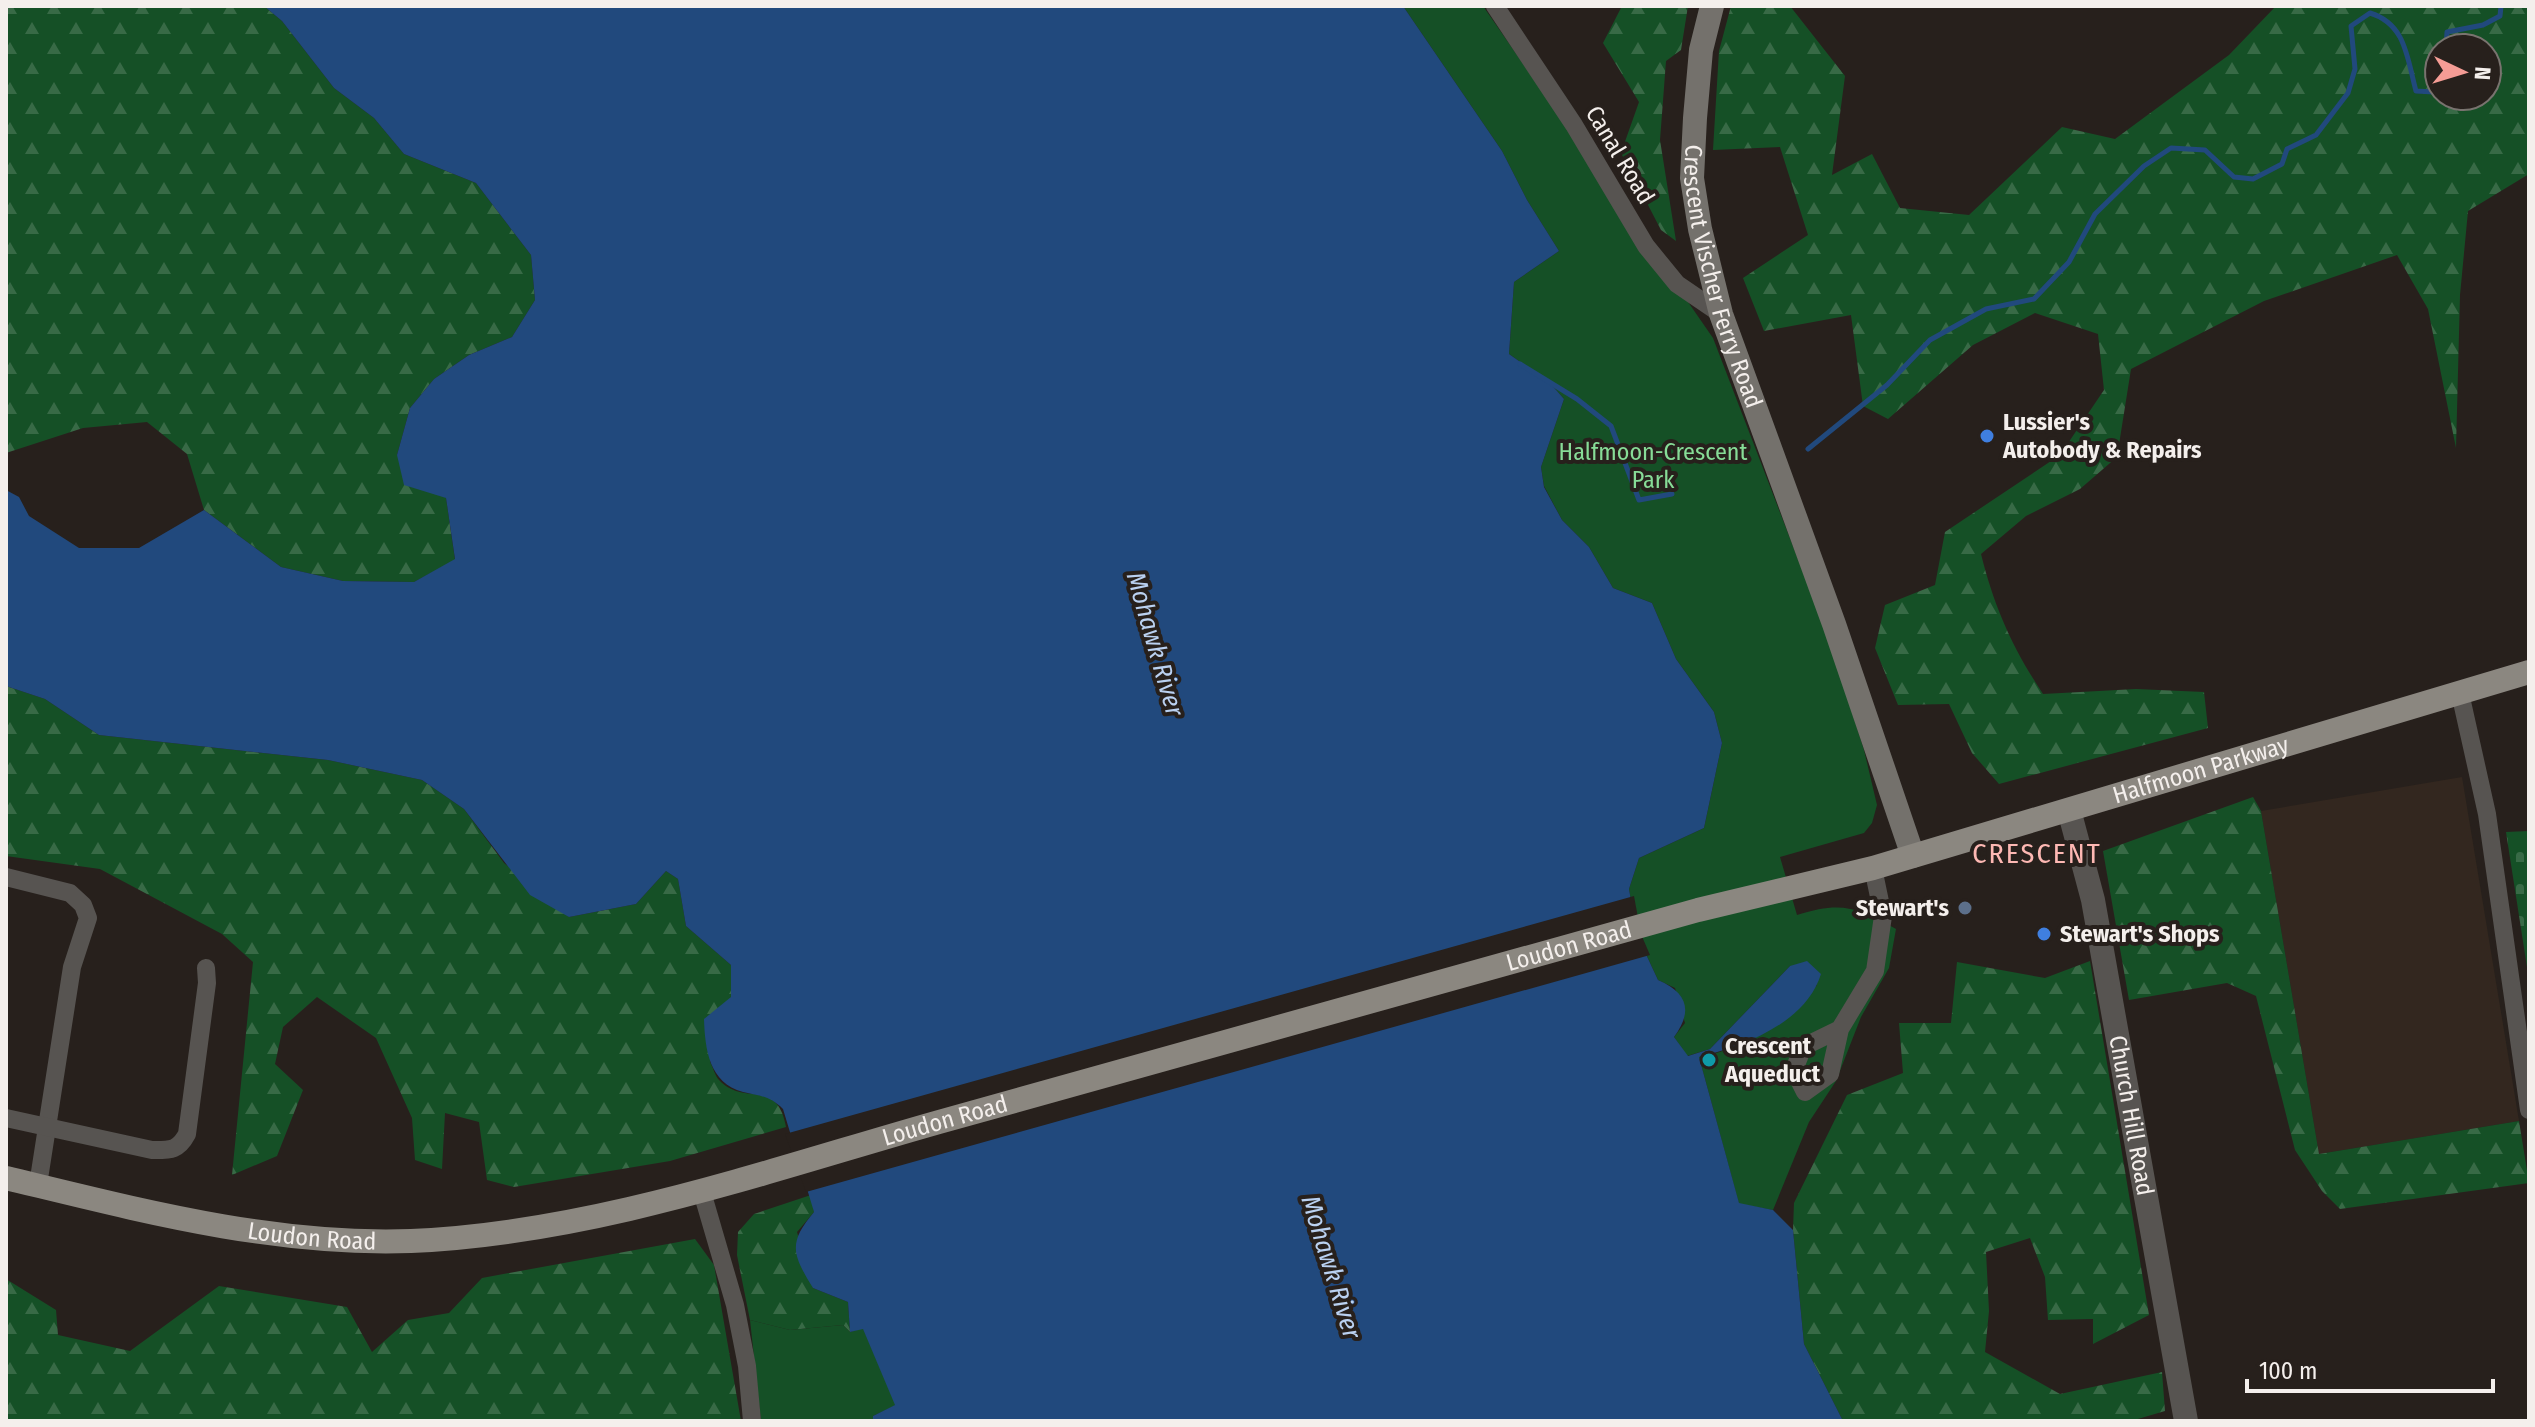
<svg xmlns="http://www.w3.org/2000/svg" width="2535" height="1427" font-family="'Fira Sans Condensed',sans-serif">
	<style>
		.built { fill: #33271f }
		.forest { fill: url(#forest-firs); fill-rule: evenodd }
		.cemetery { fill: url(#cemetery-stones) }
		.park { fill: #155026 }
		.water { fill: #21497d }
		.pier { fill: #27201c }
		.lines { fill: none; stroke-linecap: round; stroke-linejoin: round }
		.stream { stroke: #21497d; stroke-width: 5 }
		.minor { stroke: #575451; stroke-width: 18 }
		.tertiary { stroke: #575451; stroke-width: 24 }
		.secondary { stroke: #74716c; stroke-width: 24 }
		.primary { stroke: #8b8780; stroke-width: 24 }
		.shop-dot { fill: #3f7fe0; stroke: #27201c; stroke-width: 3 }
		.service-dot { fill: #5c6f8a; stroke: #27201c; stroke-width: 3 }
		.culture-dot { fill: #0f9aa8; stroke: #27201c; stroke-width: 3 }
		.labels { text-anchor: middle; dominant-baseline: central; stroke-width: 8; stroke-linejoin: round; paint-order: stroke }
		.street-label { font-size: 24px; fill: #f4efec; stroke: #27201c }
		.poi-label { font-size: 24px; font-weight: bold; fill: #f4efec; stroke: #27201c; text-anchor: start }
		.park-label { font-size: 24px; fill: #87dc97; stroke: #27201c }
		.water-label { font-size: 26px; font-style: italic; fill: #bad1f1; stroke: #27201c }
		.quarter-label { font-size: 28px; letter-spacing: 2px; fill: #fdb8b3; stroke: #27201c }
	</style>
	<defs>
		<pattern id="forest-firs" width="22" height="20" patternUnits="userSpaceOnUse" patternTransform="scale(2)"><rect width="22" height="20" fill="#155026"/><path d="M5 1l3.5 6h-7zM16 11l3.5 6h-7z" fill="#386a46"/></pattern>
		<pattern id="cemetery-stones" width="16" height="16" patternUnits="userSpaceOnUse" patternTransform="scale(2)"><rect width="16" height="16" fill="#155026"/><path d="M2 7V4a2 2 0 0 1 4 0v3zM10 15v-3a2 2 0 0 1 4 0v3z" fill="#386a46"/></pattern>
	</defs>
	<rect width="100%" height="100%" fill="#27201c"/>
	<path class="built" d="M2462,777l57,344 -200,33 -58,-343z"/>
	<g class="forest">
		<path d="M6,6h258l18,15 52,67 40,30 30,36 72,29 55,72 4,45 -23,37 -43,18 -35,24 -24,29 -13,47 49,43 9,62 -41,22 -71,-1 -62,-14 -77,-57 -17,-56 -40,-32 -64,6 -77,25z"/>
		<path d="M1622,6h66l-7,44 -15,11 -6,79 16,101 -15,-11 -40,-77 18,-51 -36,-59z"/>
		<path d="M1731,6h59l55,70 -13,99 40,-21 28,54 69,7 93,-88 53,12 114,-84 47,-49h253v168l-61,37 -8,84 -4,153 -28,-139 -31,-54 -133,46 -133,68 -14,88 -37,32 -54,27 -45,38c13,53 32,95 62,140l93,-5 68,3 4,36 -209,56 -27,-31 -23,-49 -51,1 -23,-57 10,-43 50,-20 10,-53 115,-77 44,-65 -6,-56 -63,-21 -62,32 -85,74 -25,-13 -12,-91 -87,16 -21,-53 65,-43 -28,-88 -67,3 6,-99zM2487,48v48h-48v-48z"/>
		<path d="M6,686l39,13 54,36 229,25 94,20 42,29 40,54 65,54 67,-13 30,-33 12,8 8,47 45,39v32l-21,65c3,5 5,14 9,18 25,27 58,-3 67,47l-116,34 -156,26 -27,-7 -8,-58 -34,-9 -3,56 -27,-9 -3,-42 -36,-80 -59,-41 -34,30 -8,37 28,26 -26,66 -45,19 21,-213 -31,-28 -122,-65 -94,-13z"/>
		<path d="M2253,797l8,14 58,343 200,-33 10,62 -189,26 -18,-18 -27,-41 -39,-154 -29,-13 -98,17 -26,-149z"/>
		<path d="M2090,961l59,354 -56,29v-25l-45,1 -3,-43 -15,-39 -44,14 3,59 -4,41 75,42 102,-22 3,39 -34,10h-288l-39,-77 -11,-114 1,-27 53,-108 56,-22 -4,-50h52l6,-61 88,16z"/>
		<path d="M811,1195l3,17 -17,20 16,56 35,14 2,30 -7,-7 -53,5 -40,-10 -13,-65 1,-23 16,-18z"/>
		<path d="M695,1239l19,26 27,156h-735v-142l50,31 2,25 72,16 89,-65 128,21 25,45 36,-32 41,-7 33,-35z"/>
	</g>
	<path class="cemetery" d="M2529,831v149l-23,-148z"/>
	<g class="park">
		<path d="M1403,6h80l230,332 116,302 35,110 13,55 -5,18 -8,10 -84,24 17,58c44,-14 60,-8 99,14l-7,39 -28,49 -25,64 -27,41 -36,88 -34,-6 -40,-147c46,-8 90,-36 118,-72l-27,-19 -80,83 -23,7 -13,-19 11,-14 -10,-35 -17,-8 -21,-45 -8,-46 10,-31 65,-30 18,-85 -8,-31 -38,-53 -24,-56 -39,-15 -24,-41 -27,-27 -18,-34 -3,-19 23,-68 -14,-16 -41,-29 5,-72 45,-31 -32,-51 -25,-49z"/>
		<path d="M750,1320l40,10 53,-5 7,7 13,-4 33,77 -23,11v5h-112z"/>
	</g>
	<path class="water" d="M264,6h1139l99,145 25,49 32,51 -45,31 -5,72 41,29 14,16 -23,68 3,20 18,33 27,27 24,41 39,15 24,56 38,53 8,31 -18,85 -65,30 -10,31 8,46 21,45c30,13 35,31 16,57l14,19 22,-7 80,-83 17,-5 14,13c-15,49 -77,72 -122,83l40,146 34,7 20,20 11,114 39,77h-970v-5l22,-11 -32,-76 -13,3 -2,-30 -35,-14c-21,-34 -25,-45 1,-76l-31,-103c-13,-13 -23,-13 -40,-17 -34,-9 -38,-43 -39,-73l27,-22v-32l-45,-39 -8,-47 -12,-8 -30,33 -67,13 -39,-22 -66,-86 -42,-29 -94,-20 -229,-25 -54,-36 -39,-13v-196l13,7 10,19 50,32h60l65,-38 77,57 62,14 71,1 41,-23 -9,-61 -42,-13 -7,-30 13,-47 24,-29 35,-24 43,-18 23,-37 -4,-45 -55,-72 -72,-29 -30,-36 -40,-30 -52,-67z"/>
	<path class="pier" d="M1634,896l7,38 9,21 -844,237 -21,-58z"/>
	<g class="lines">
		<g class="stream">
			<path d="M2446,48l1,-16 36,-7 17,-9 1,-10"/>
			<path d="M1520,364l57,35 34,27 28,74 33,-6"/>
			<path d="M1808,449l79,-64 43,-45 56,-31 48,-10 35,-37 26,-48 49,-48 27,-18 34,2 29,27 19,2 29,-15 5,-15 29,-14 32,-42 7,-24 -4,-43 19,-13c36,11 37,45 46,78l18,1 5,-8"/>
		</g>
		<g class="minor">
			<path d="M1495,6l79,119 72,121 31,38 44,30"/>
			<path d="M2460,693l27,121 42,296"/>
			<path d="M6,877l64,16 13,12 5,13 -16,49 -34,218"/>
			<path d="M1840,1029l-37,18 -9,23 11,22 25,-18 10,-45 35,-58 8,-55 -10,-48"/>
			<path d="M6,1118l146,32c18,0 26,1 35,-16l20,-151 -1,-15"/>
			<path d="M702,1192l33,113 12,61 5,55"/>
		</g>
		<path class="tertiary" id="s1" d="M2069,810l24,90 93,521"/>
		<path class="secondary" id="s2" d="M1712,6l-11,44 -6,68 -3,60 8,51 21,85 113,310 79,232"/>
		<path class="primary" id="s3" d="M6,1178c133,32 267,68 405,63 182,-8 355,-70 528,-119 253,-70 506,-141 759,-212l175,-42 656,-196"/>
	</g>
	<g class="shop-dot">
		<circle cx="1987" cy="436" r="8"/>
		<circle cx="2044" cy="934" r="8"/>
	</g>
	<circle class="service-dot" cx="1965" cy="908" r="8"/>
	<circle class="culture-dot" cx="1709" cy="1060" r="8"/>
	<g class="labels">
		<g class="street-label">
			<text transform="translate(1620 155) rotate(59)">Canal Road</text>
			<text stroke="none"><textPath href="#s2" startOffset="276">Crescent Vischer Ferry Road</textPath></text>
			<text stroke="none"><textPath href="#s3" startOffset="2264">Halfmoon Parkway</textPath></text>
			<text stroke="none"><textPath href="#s3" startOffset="1608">Loudon Road</textPath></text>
			<text stroke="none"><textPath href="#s1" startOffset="312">Church Hill Road</textPath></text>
			<text stroke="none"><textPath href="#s3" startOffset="960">Loudon Road</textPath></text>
			<text stroke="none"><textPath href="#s3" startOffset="312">Loudon Road</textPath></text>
		</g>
		<g class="poi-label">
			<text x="2003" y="422">Lussier's<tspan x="2003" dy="28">Autobody &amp; Repairs</tspan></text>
			<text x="1949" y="908" text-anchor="end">Stewart's</text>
			<text x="2060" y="934">Stewart's Shops</text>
			<text x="1725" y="1046">Crescent<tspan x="1725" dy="28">Aqueduct</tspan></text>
		</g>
		<g class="park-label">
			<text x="1653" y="452">Halfmoon-Crescent<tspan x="1653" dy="28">Park</tspan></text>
		</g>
		<g class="water-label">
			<text transform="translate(1155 644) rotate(74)">Mohawk River</text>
			<text transform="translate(1331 1267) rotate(73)">Mohawk River</text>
		</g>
		<g class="quarter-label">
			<text x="2037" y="853">CRESCENT</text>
		</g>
	</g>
	<rect width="2535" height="1427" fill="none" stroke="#f4efec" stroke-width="16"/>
	<g transform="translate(2463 72) rotate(94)"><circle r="38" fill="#27201c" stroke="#79736f" stroke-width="2"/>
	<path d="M0-6L14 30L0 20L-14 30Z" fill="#f59c95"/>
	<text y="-12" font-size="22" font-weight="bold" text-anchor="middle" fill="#f4efec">N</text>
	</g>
	<path d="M2247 1379v12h246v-12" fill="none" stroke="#f4efec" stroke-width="4"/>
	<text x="2259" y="1379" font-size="24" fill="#f4efec" stroke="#27201c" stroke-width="6" paint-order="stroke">100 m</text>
</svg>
